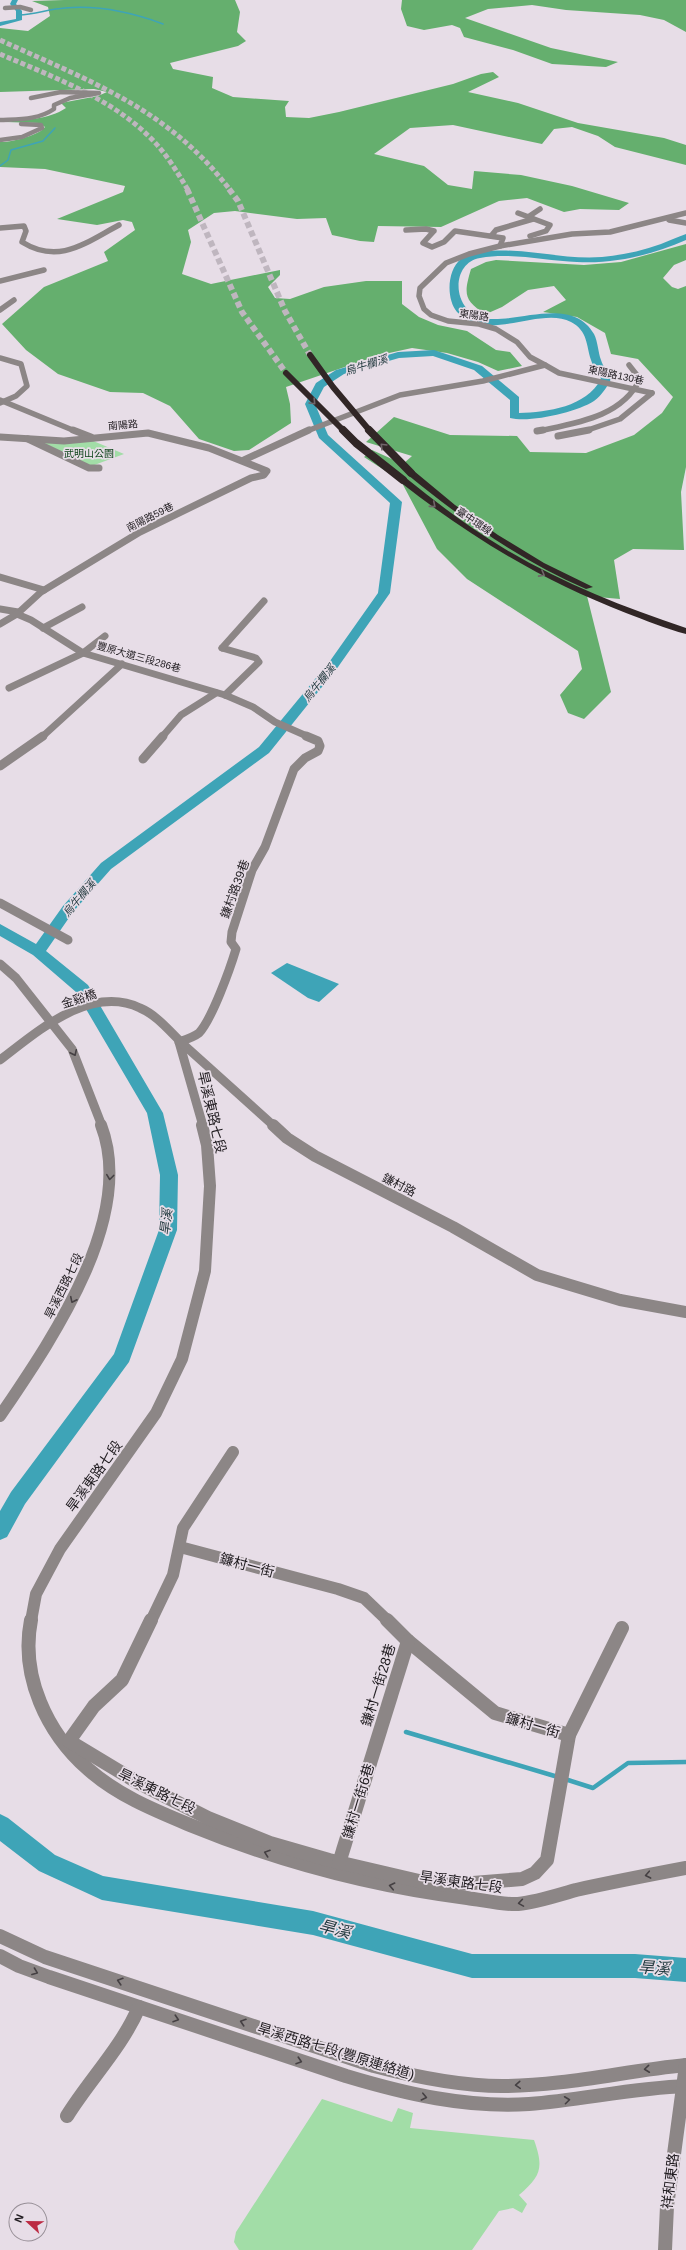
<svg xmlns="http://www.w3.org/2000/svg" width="686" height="2250" font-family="Helvetica,'Noto Sans TC',sans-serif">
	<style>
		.green { fill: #a2dda7 }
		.forest { fill: #65af6e }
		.water { fill: #3ea4b7 }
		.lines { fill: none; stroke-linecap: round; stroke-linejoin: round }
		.stream-far1 { stroke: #3ea4b7; stroke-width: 1.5 }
		.stream { stroke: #3ea4b7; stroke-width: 4.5 }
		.river { fill: #3ea4b7; fill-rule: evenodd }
		.highway-tunnel-far1 { stroke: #bfb6bf; stroke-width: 5; stroke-dasharray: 5 2.5; stroke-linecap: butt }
		.highway-tunnel { stroke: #bfb6bf; stroke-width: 6; stroke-dasharray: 6 3.5; stroke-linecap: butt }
		.minor-far5 { stroke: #8c8686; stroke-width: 4.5 }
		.minor-far4 { stroke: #8c8686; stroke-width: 5.5 }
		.minor-far3 { stroke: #8c8686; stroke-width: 7 }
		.minor-far2 { stroke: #8c8686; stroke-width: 9 }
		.minor-far1 { stroke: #8c8686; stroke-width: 12 }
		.minor { stroke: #8c8686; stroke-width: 14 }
		.highway { fill: #312626; fill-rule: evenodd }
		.highway-bridge-far1 { stroke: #312626; stroke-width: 6 }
		.highway-bridge { stroke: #312626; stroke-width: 8 }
		.oneway { stroke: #71666a }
		.oneway2 { stroke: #454043 }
		.labels { text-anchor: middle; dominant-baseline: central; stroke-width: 3.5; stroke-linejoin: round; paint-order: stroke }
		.far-street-label { font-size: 10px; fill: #1f1b1f; stroke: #e7dde7 }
		.far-park-label { font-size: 10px; fill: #0e451a; stroke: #e7dde7 }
		.far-water-label { font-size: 11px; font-style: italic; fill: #243b40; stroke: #e7dde7 }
		.street-label { font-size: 12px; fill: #1f1b1f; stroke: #e7dde7 }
		.water-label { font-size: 13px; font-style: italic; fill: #243b40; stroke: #e7dde7 }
		.near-street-label { font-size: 14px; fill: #1f1b1f; stroke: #e7dde7 }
		.near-water-label { font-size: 16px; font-style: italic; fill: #243b40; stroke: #e7dde7 }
	</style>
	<rect width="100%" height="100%" fill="#e7dde7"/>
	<g class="green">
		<path d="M91,440l33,14 -35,13 -50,-22 7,-4z"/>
		<path d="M322,2099l70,23 6,-14 15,5 -3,15 124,12c10,28 7,36 -15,55l8,9 -5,9 -9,-5 -14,3 -27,39h-233l-5,-8 2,-10z"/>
	</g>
	<g class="forest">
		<path d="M64,0h171l5,12 -3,20 9,9 -8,5 -68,17 3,6 40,8 -1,11 21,9 56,4 -4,6 1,10 23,1 30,-6 114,-28 28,-10 12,-2 6,5 -31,15 50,11 60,20 86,15 22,7v20l-71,-18 -17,-11 -26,-9 -18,2 -12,15 -89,-19 -43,3 -36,26 50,12 24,19 24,4 2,-18 47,4 51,11 57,17 -10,7 -39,-1 -16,3 -37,-14 -28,3 -58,26 -63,-1 -4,16 -14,-1 -28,-6 -6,-17 -29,1 -62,-8 -21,2 -26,17 3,12 -9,32 29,10 69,-14v5l-12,12 7,11 15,1 34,-12 42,-6h36v23l17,13 19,8 29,6 29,19 14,2 12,14 -24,5 -20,-9 -31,-9 -35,-5 -32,7 -94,32 4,17 1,19 -42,27 -15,1 -35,-12 -29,-33 -27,-13 -33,-1 -52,-18 -32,-24 -24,-26 42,-37 64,-26 -4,-9 31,-22 -3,-8 -9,-2 -26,5 -40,-6 66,-27 2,-6 -80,-17 -45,-2v-25c10,1 40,-7 45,-15l-6,-4 -34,-1c21,-3 43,-2 61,-14l-5,-5 37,-7 9,-4 -13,-3 -94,3v-64l28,3 22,-15 -2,-9 -16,-6z"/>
		<path d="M402,0h284v32l-22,-12 -24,-5 -74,-5 -34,-5 -44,4 -23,9 86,30 67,14 -12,5 -54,-3 -39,-14 -49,-13 -4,-9 -8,-3 -28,5 -17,-4 -6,-17z"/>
		<path d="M686,244v16l-12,5 -11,13 9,9 6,2 8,-3v181l-5,25 3,58 -51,-1 -19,11 6,39 -33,-3 24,96 -27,27 -16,-6 -8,-18 22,-26 -4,-18 -111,-72 -30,-30 -36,-68 -37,-24 8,-7 31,14 9,-8 -46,-14 28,-25 56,18 67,1 13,16 56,1 48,-18 28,-22 11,-16 -35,-38 -27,-5 -6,-21 -28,-16 -34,-5 23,-12 -12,-14 -26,4 -26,17 -16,7c-23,-13 -22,-21 -15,-45l15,-7 10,-2 88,5 37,-3z"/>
	</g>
	<path class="water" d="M287,963l52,21 -20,18 -11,-4 -37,-25z"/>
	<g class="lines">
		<g class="stream-far1">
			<path d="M19,15c16,-1 31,-6 46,-7 34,-3 66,4 98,16"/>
			<path d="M0,166l8,-6 3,-10 32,-9 12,-13"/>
		</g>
		<g class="stream">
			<path d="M406,1732l152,45"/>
			<path d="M565,1779l28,9 35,-25 58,-1"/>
		</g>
		<g class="river">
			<path d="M12,0h6l-2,4 6,7v9l-22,6v-4l16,-3v-8l-6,-7z"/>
			<path d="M686,234v6c-34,15 -71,24 -109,22 -31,-1 -65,-10 -97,-4 -31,5 -29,59 10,61 32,2 83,-22 104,15 4,8 4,18 7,26 2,7 7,13 10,19 -4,8 -9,16 -17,22 -17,11 -63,22 -84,17v-18l-36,-30 -41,-14 -34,2 -55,16 -20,13 -9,17 13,31 74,67 -12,91 -52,74 -69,86 -158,116 -38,43 -27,39 42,34 75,128 15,62 -1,55 -48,132 -104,142 -18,33 -7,3v-29l11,-19 103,-138 45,-124 1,-55 -13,-62 -71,-121 -43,-37 -33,-19v-12l36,20 27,-38 38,-43 158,-116 71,-86 48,-68 12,-90 -71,-65 -14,-34 11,-21 20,-13 62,-18 36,-2 48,16 37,31v16c29,-1 67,-6 82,-34 -3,-6 -8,-12 -10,-19 -5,-15 -3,-29 -20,-38 -25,-13 -65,9 -93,2 -7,-2 -16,-7 -21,-12 -11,-13 -10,-42 4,-53 8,-6 20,-7 29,-8 37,-3 74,9 112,6 20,-2 40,-6 59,-13 8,-3 16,-7 25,-10z"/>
			<path d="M0,1814l8,4 47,37 48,21 210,35 159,43h163l51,4v24l-51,-4h-163l-159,-43 -211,-35 -63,-29 -39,-30z"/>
		</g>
		<g class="highway-tunnel-far1">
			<path d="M0,40c89,41 169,69 230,150"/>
			<path d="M0,54c55,24 118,46 159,93 11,13 20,28 29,43"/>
		</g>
		<g class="highway-tunnel">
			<path d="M187,189l55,123 44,61"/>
			<path d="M229,189l9,12 47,110 25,44"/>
		</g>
		<g class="minor-far5">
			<path d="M5,8l15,-1 11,3"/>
			<path d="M0,120c19,-1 38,0 54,-11v-4l16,-7 29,-5 -38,-1 -30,6"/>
			<path d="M0,140l22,-3 20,-9 -1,-3 -20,-1"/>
		</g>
		<g class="minor-far4">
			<path d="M518,213l32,12 -4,6 -16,5"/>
			<path d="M528,217l12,-8"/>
			<path d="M669,220l17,3"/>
			<path d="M0,228l24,-2 2,5 -4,11c37,23 63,1 97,-17"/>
			<path d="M406,230l20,-1 8,2 -11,12 9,4 12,-5 11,-11 48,7 -3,8"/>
			<path d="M491,236l5,-6 37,-11"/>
			<path d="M0,281l44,-11"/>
			<path d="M0,310l14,-10"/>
			<path d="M0,358l21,6 6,22 -11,10 -16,7"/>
			<path d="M545,365l14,8 93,20"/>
			<path d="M0,400l75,31"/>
			<path d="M307,431l93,-36 83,-14 62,-16 -15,-8 -13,-15 -21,-13 -17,-5 -31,-3 -17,-6 -7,-6 -5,-13 1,-8 26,-25 23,-9 31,-8 72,-12 38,-2 76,-19"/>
			<path d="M539,431c37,-8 83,-14 101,-52l-11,-14"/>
			<path d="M585,431l35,-12 32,-26"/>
		</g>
		<g class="minor-far3">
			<path d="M73,430l18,7"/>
			<path d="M537,431l6,-1"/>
			<path d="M558,436l31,-6"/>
			<path d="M0,437l64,4 84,-8 61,15 58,23 -3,4 -13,3 -111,54 -99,60 -24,22"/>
			<path d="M28,439l61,29h10"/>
			<path d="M244,460l65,-30"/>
			<path d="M0,577l44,13"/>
			<path d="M0,609l18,3"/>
			<path d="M0,624l17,-10 14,6 52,33 142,42 28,12 22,15 34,15"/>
			<path d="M43,628l39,-21"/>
			<path d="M222,648l34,10 3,4 -34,33"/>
			<path d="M222,648l42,-47"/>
			<path d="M9,688l74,-35 22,-17"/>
			<path d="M42,737l80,-73"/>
			<path d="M162,737l19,-22 35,-22"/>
		</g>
		<g class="minor-far2">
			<path d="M143,759l20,-23"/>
			<path d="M0,766l43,-30"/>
			<path d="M0,903l68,37"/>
			<path d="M0,964l16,14 56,71 30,77"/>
			<path d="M179,1042c6,-2 15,-5 20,-9 13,-14 31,-64 37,-84l-5,-7 1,-10 20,-62 13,-23 29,-78 11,-11 13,-7 2,-5 -2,-5 -12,-5"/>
			<path d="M179,1042l24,84"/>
			<path d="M0,1060c37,-28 90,-76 140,-52 17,7 31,25 44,37 30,27 60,54 90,81"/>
		</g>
		<g class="minor-far1">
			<path d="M273,1125l14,13 28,18 138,71 84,48 83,25 66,12"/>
			<path d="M0,1416c50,-74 137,-198 101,-291"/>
			<path d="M180,1547l158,42 26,9 24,23"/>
			<path d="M31,1621l5,-27 24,-45 96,-136 26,-54 23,-88 5,-85 -3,-41 -5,-20"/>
			<path d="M151,1621l22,-46 10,-47 50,-76"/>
		</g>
		<g class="minor">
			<path d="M31,1620c-11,56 16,113 57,149 29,26 66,41 102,56 88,36 181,61 277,73 16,2 35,7 51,6 19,-2 40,-9 58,-14 37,-8 73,-15 110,-22"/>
			<path d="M151,1620l-29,60 -28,26 -25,35 68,41 71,36 62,25 59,17 90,21 29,4 74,-6 13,-6 12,-13 22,-125 53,-107"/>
			<path d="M387,1620l21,21 87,72 74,22"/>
			<path d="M339,1863l69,-222"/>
			<path d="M0,1936l45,21 329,109c42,11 85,20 128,20 62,0 123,-15 184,-21"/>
			<path d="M0,1956l19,10 30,11 297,99c60,18 120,32 183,28 52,-4 104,-16 157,-18"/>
			<path d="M67,2116c23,-37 55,-69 72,-109"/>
			<path d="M665,2250l2,-44 19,-141"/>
		</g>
		<g class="highway">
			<path d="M408,471h6l41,34 43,30 46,28 49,24 -7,2c-66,-29 -123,-69 -178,-114z"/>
			<path d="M400,478h6c32,26 64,50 99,71 57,34 118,58 181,79v6c-20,-5 -41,-14 -60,-21 -83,-32 -156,-76 -226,-131z"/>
		</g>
		<g class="highway-bridge-far1">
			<path d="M310,355l23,32 37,44"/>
			<path d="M286,373l58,58"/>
		</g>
		<g class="highway-bridge">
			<path d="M343,430l13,13 47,37"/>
			<path d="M369,430l42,43"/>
		</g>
	</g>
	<defs><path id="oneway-chevron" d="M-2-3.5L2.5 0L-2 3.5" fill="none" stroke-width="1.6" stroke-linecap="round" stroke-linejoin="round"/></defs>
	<g class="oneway">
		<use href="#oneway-chevron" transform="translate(313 402) rotate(46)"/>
		<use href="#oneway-chevron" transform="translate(383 446) rotate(-135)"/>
		<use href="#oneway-chevron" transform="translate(433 505) rotate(40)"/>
		<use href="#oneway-chevron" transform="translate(542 574) rotate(29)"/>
	</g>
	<g class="oneway2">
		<use href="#oneway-chevron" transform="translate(74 1053) rotate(65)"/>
		<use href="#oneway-chevron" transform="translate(110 1177) rotate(97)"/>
		<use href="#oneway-chevron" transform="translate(73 1300) rotate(116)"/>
		<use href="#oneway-chevron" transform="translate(267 1853) rotate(-161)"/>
		<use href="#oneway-chevron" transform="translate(648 1875) rotate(169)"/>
		<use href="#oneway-chevron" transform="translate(392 1886) rotate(-168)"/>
		<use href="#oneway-chevron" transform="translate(521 1903) rotate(171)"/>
		<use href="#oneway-chevron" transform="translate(35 1972) rotate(21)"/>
		<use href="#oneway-chevron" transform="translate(120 1981) rotate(-163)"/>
		<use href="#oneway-chevron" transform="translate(176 2019) rotate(18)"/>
		<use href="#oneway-chevron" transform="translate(243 2022) rotate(-162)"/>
		<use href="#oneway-chevron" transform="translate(299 2061) rotate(18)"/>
		<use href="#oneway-chevron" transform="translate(647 2069) rotate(174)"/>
		<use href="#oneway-chevron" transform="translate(518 2085) rotate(176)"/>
		<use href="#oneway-chevron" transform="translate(424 2097) rotate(13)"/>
		<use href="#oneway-chevron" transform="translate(567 2100) rotate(-7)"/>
	</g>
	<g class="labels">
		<g class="far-street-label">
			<text transform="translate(474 315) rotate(8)">東陽路</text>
			<text transform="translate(616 375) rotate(12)">東陽路130巷</text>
			<text transform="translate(123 425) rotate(-5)">南陽路</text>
			<text transform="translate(150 517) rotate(-27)">南陽路59巷</text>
			<text transform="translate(474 521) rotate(34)">臺中環線</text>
			<text transform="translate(139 657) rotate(16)">豐原大道三段286巷</text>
		</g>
		<g class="far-park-label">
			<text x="89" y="453">武明山公園</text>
		</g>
		<g class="far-water-label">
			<text transform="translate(366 365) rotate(-17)">烏牛欄溪</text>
			<text transform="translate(319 683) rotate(-51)">烏牛欄溪</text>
			<text transform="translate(79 898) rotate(-50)">烏牛欄溪</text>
		</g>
		<g class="street-label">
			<text transform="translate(235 889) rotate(-70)">鎌村路39巷</text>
			<text transform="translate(79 999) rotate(-18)">金谿橋</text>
			<text transform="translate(399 1185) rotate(27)">鎌村路</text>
			<text transform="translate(64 1286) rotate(-64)">旱溪西路七段</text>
		</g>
		<g class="water-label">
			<text transform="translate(166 1222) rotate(-83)">旱溪</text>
		</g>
		<g class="near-street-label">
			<text transform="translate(212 1112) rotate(77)">旱溪東路七段</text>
			<text transform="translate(94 1476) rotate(-54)">旱溪東路七段</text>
			<text transform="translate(247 1565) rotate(15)">鐮村一街</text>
			<text transform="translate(378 1685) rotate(-73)">鎌村一街28巷</text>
			<text transform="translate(533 1725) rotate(16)">鐮村一街</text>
			<text transform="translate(157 1791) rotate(26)">旱溪東路七段</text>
			<text transform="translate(358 1801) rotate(-73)">鎌村一街6巷</text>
			<text transform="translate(461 1882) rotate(8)">旱溪東路七段</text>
			<text transform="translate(336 2051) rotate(17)">旱溪西路七段(豐原連絡道)</text>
			<text transform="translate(670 2181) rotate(-83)">祥和東路</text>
		</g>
		<g class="near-water-label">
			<text transform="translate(335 1929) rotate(15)">旱溪</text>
			<text transform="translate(654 1968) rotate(4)">旱溪</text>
		</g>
	</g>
	<g transform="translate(28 2222) rotate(292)"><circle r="19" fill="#e7dde7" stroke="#978f97"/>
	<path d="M0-3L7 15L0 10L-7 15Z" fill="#bc2b43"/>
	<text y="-6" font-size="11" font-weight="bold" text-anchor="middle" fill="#1f1b1f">N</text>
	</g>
</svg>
